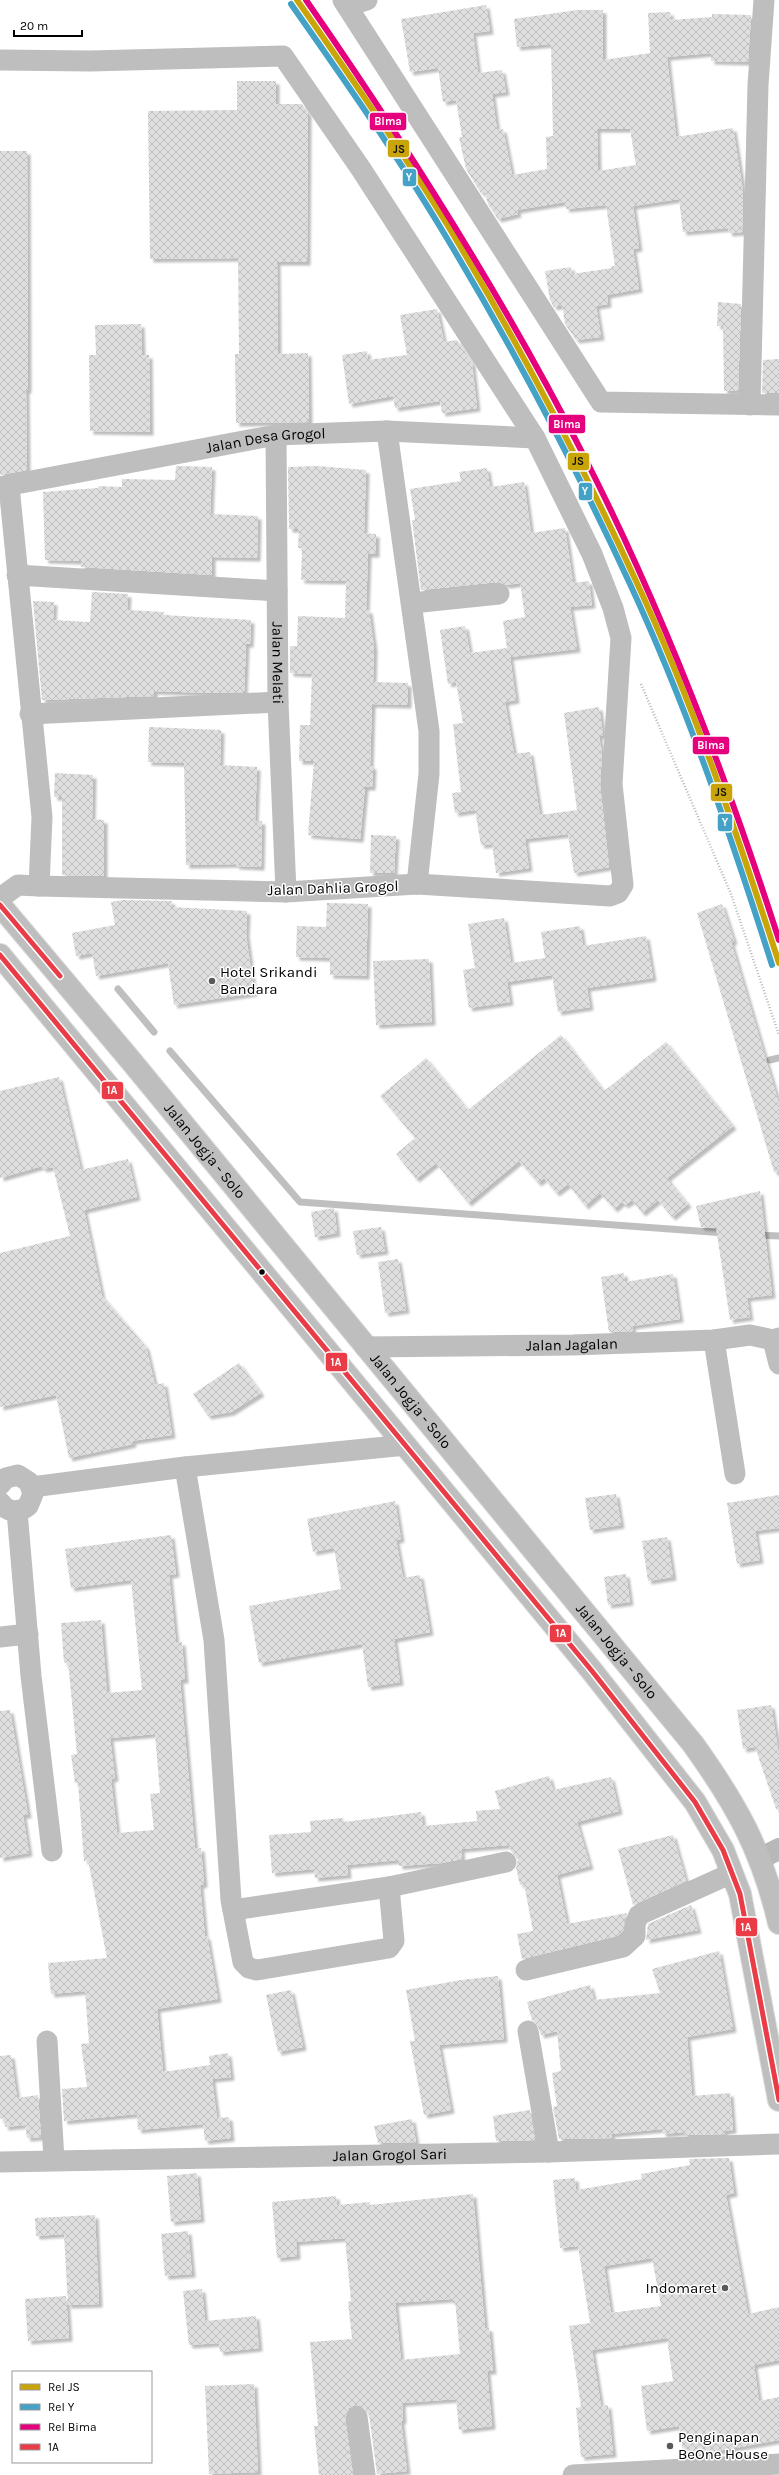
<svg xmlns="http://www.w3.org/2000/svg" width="779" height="2475" font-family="Karla,sans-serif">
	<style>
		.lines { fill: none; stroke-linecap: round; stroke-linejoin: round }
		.stream { stroke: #bfbfbf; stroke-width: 7 }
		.building { fill: url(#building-cross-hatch); fill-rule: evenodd; filter: url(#shadow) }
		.trunk-casing { stroke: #dbdbdb; stroke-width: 24 }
		.path { stroke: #b9b9b9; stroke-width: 2.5; stroke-dasharray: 1 2; stroke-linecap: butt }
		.minor { stroke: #bebebe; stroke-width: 21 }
		.secondary { stroke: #b8b8b8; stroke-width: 22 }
		.trunk { stroke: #bebebe; stroke-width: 22 }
		.bus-1-casing { stroke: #fff; stroke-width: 8 }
		.bus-1 { stroke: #e93c46; stroke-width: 5 }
		.rail-1-casing { stroke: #fff; stroke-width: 9 }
		.rail-2-casing { stroke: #fff; stroke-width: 9 }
		.rail-3-casing { stroke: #fff; stroke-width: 9 }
		.rail-1 { stroke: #caa50a; stroke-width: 6 }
		.rail-2 { stroke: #43a2c5; stroke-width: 6 }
		.rail-3 { stroke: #e5007d; stroke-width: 6 }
		.poi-dot { fill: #595959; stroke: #fff; stroke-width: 1.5 }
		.bus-dot { fill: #000; stroke: #fff; stroke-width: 1.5 }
		.labels { text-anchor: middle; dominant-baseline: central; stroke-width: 3; stroke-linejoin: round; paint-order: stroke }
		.street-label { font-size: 15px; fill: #000; stroke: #fff }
		.poi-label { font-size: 15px; fill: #000; stroke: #fff; text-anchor: start }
		.line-badge { stroke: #fff; stroke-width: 1.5 }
		.badge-label { font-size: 11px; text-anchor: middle; font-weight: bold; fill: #fff }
		.pale-badge-label { font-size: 11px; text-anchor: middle; font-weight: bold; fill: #111 }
	</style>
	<defs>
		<pattern id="building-cross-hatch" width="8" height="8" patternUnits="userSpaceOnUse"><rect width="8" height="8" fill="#dfdfdf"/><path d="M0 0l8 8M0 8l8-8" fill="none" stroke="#bebebe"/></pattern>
		<filter id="shadow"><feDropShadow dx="3.5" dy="3.5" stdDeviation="1" flood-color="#0004"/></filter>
	</defs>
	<rect width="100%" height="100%" fill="#fff"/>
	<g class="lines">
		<g class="stream">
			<path d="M118,989l36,43"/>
			<path d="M170,1051l130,151 425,31"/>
			<path d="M770,1060l9,-2"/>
			<path d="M756,1235l23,1"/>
		</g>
	</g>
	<g class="building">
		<path d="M486,5l4,26 -17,2 5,40 24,-3 4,22 -14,2 5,36 6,-1 9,46 35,-6 -1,-32 7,-1 -2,-92 -34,3 -3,-28 63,-9h26v50l47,-7 -2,-40 22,-1 1,8 41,-3v-3l39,1 -3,47 -37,-1v-8l-44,4 9,80 57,-9 10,63 -1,41 -13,1 -1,-5 -45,4 -4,-33 -46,7 6,42 -6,1 6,40 -32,6 1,9 -12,2 5,31 -25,3 -11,-16 -3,-19 -8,2 -4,-7 -5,-29 26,-4 1,7 40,-6 -1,-2h4l-9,-61 -40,4 -1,-7 -48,8 1,4 -20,5 -10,-15 -3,-12 -4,1 -15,-24 -7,-32h3l-6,-37 -13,2 -5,-34 -28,4 -9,-53zM597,129h33l6,36 -38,6z"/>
		<path d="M237,81h39v23h26l6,9 -1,149h-30l1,92 30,-1 1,69 -73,1 -1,-69h4l-1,-96 -88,1 -2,-148 89,-1z"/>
		<path d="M0,151h27l1,239h-2l1,80 -27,5z"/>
		<path d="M718,302l23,2 -3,87h-14l-1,-65h-6z"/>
		<path d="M437,309l7,33 13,-2 15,23 5,45 -35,5 -2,-12 -45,7 -2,-12 -44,8 -7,-49 25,-4 1,9 39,-5 -7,-40z"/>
		<path d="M141,324l1,31h7l1,77 -60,-1 -1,-76h7l-1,-30z"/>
		<path d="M779,359v34h-17l1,-33z"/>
		<path d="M176,466l36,1 -2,47 48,2 -1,42 -45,-1v18l-131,-8v-6l-36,-1 -2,-68 55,-4 1,-2 23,1v-8l53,1z"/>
		<path d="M317,466l49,4 -2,63 12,1v20h-8l-2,56h3l5,38 -1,34 35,1v22l-36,-1 -2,62h3l-1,21h-7l-5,52 -52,-4 6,-74h-15l1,-36h10l2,-51 -22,-1v-27h7l1,-30 47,2 1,-37 -45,-1 1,-32h-4l1,-19h-10l-1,-62z"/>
		<path d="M487,468l3,19 34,-5 7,51 34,-5 8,55 16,-2 3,24 -22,2 7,42 -67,8 6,43 -11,2 9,52 16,-2 10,63 37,-5 -13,-97 35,-6 4,28 -4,1 3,17 -2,32 9,82 -35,6 -6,-39 -43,5 4,29 -33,5 -4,-29 -11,1 -6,-35 -20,3 -3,-20 9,-1 -8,-68 10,-1 -7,-41 -8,2 -8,-54 25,-4 5,27 37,-5 -4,-27 22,-4 -5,-34 -13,2 -9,-3 -77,8 -9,-70h3l-5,-31 51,-8 -2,-9z"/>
		<path d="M92,592l36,2 -1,16 37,2 -1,3 88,5 -1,24h-4l-2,48 -35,1 -55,-2v5l-112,4 -9,-99 21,1 -1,18 37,2z"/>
		<path d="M149,727l72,3 -1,35 37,2 -2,54h7l-1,46 -25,-1v-2l-50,1 -2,-102 -36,-1z"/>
		<path d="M55,773l38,2 -1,44 12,1v56l-42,-1v-78h-8z"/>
		<path d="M371,835l25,1 -2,37h-24z"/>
		<path d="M123,900l49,1 -1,6 76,4 -1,23 8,59 -80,12 -6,-42 -72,13 -4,-23 -16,3 -4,-23 43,-8 -4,-23z"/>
		<path d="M327,903l41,1 -2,72 -36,-1v-17l-34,-1 1,-31 29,1z"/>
		<path d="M722,904l12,37 -3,1 48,162v68h-5l-77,-259z"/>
		<path d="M504,918l7,45 34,-5 -4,-26 39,-6 3,20 63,-10 7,42 -66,10 3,19 -32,5 -6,-37 -45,7 3,20 -41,6 -6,-38 12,-2 -7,-44z"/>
		<path d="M429,959l3,63 -56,3 -3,-64z"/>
		<path d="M561,1035l43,56 62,-49 67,84 -66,52 21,26 -16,13 -14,-17 -16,13 -10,-13 -7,5 -3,-3 -8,7 -14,-16 -15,13 -17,-22 -12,9 -12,-15 -6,5 -19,-22 -51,42 -32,-40 -20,16 -20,-25 19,-16 -35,-42 46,-38 42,52z"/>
		<path d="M59,1077l22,93 47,-11 9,38 -53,13 18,86 44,51 9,38 9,-2 8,52 -40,6 1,3 -64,14 -13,-63 -56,12v-154l70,-17 -17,-69 -10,2 -1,-3 -42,12v-87z"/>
		<path d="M760,1191l12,104 -25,3 3,19 -20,3 -14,-92 -15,-1 -5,-21z"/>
		<path d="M334,1208l3,25 -22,4 -4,-25z"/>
		<path d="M381,1227l4,24 -28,4 -4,-24z"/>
		<path d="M398,1259l8,51 -21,3 -7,-51z"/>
		<path d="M624,1273l1,9 48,-8 7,45 -48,7 1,5 -24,1 -8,-55z"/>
		<path d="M239,1363l22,30 -30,19 -23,4 -15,-22z"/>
		<path d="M616,1494l5,31 -31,5 -5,-32z"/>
		<path d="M779,1495v33l-24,3 5,29 -23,4 -10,-61z"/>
		<path d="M395,1501l6,38 -5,1 7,38 17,-3 10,57 -36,7 6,43 -32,5 -6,-43 -103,19 -10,-57 92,-17 -7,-41 -21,4 -6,-33z"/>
		<path d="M171,1535l5,39 -7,1 7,68 6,-1 3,38h-5l15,169 6,-1 3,36 -4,1 5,52 2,-1 11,63 -61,10 6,63 47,-7 -1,-9 19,-3 3,24 -19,2 5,39 12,-1 2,21 -26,3 -2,-17 -65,6 -1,-16 -73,7 -2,-32 25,-2 -6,-43 8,-1 -4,-52 -34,3 -3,-31 59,-5 -19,-98 -4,1 -6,-78h-3l-4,-28 6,-1 -9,-92 -4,1 -3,-40 40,-3 6,73 35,-3 -11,-110 -60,8 -6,-39zM155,1734l5,59 -10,1 4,36 -37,3 -6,-54 4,-1 -5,-40z"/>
		<path d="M667,1537l6,40 -25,4 -6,-40z"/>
		<path d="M626,1574l4,28 -22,3 -4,-28z"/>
		<path d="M771,1705l8,50v53l-3,1 -21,-62 -12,2 -6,-39z"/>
		<path d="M10,1710l18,105h-5l6,38 -29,5v-147z"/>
		<path d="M549,1776l4,14 58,-13 8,34 -42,11 13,44 -33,9 10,49 60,-11 -4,18 -6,5 -95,23 -5,-25 16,-3 -9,-47 -4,1 -4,-17 2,-9 -7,-8 -2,-6 -48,4 1,10 -20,4 -43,3v-6l-52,5 1,10 -33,3 -1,-9 -42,4 -3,-38 42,-3 -1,-11 33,-3 1,4 77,-10 2,14 54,-5 -1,-10 24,-2 -5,-18z"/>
		<path d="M673,1835l13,46 -53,24 -15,-56z"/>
		<path d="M691,1905l7,25 -52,10 2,-16z"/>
		<path d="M719,1951l14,78 -46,8 5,59 38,-3 3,37 -9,1 1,3 -40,1 -1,-3 -21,2 -1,-5 -51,5 1,4 -53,1 -6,-32 4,-1 -5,-33 9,-2 -4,-40 -16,4 -4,-11 -5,-4 -5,-18 63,-17 4,15 66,-7 -8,-24z"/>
		<path d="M498,1976l6,63 -65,6 12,65 -27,5 -14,-74h5l-9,-51 55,-10z"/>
		<path d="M291,1990l12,57 -25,5 -12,-57z"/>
		<path d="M11,2055l6,43 21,-3 3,42 -14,1 -2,-13 -20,2 -1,-9 -4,1v-63z"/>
		<path d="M530,2110l5,30 -39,1 -3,-25z"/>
		<path d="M412,2119l4,23 -38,1 -4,-17z"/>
		<path d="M729,2158l5,35 -8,2 22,119 31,-7v53l-25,5 5,36 20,-4v43l-95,17 -5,-31 -32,5 -6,-45 32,-5 -6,-43 -75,12 9,56 7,-1 5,49 -32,3 -5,-49 5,-1 -12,-81 21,-3 -12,-77 -18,2 -7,-68 22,-2 1,12 66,-11 -1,-5 49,-9 -1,-6zM652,2258l9,48 -50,7 -7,-47z"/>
		<path d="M197,2173l4,46 -30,3 -4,-46z"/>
		<path d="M473,2194l12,134h4l4,43h-6l5,55 -33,4 -3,-31 -54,4 1,17 -2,1 6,50 -30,3 -8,-59 -7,-9 -7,-1 -6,3 -4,10 8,57h-34l-5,-49h4l-8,-84 42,-3 -4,-37 3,-1 -6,-63 -49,4 1,14 -20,2 -5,-56 64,-6 1,9 33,-3v3zM451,2299v2l4,-1 5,54 -59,6 -6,-57z"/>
		<path d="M95,2215l4,89 -31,1 -4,-71 -28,2 -1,-18z"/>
		<path d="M188,2231l4,43 -27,2 -4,-42z"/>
		<path d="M202,2289l3,32 51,-5 3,32 -39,4 -1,-9 -30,2 -6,-54z"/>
		<path d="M66,2296l3,42 -41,3 -3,-42z"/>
		<path d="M254,2384l4,88 -49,2 -4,-88z"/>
	</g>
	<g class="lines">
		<g class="trunk-casing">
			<g id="trunk">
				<path id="s5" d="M0,905l132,157 561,682c43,60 69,106 86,179"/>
				<path d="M0,955l592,716 103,131 28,48 17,44 39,206"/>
			</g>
		</g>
		<path class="path" d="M641,684l90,210 48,141"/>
		<g class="minor">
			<path d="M343,0l258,402 178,3"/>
			<path d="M347,6l20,-6"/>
			<path d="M0,60l90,1 193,-5 78,113 174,269 57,116 21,54 8,30 -9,146 11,101 -5,8 -8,3 -193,-12 -131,8 -247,-6"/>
			<path d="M750,405l8,-320 6,-85"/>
			<path d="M387,431l42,300v43l-12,110"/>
			<path id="s1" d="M276,435l2,267 8,190"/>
			<path id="s2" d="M0,487l276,-52 111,-4 148,7"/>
			<path d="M17,575l260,16"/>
			<path d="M412,603l87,-9"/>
			<path d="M30,714l248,-12"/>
			<path d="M0,898l18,-13 21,1 3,-69 -33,-331"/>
			<path d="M714,1340l21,134"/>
			<path d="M773,1340l6,24"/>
			<path id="s3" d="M365,1347l208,-2 141,-5 36,-5 23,5 6,-2"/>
			<path d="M185,1467l29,173 17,260 12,62 6,6 8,2 132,-22 5,-7 -5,-54"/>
			<path d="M0,1485l6,-7 12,-3 11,7 4,12 -5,12c-9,7 -21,7 -28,-4"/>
			<path d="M32,1487l153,-20 221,-22"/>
			<path d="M17,1511l14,165 21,175"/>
			<path d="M0,1637l28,-3"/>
			<path d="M233,1910l156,-23 117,-25"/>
			<path d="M526,1970l97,-23 12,-11v-12l4,-9 93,-42"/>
			<path d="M528,2031l21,121"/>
			<path d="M47,2041l7,119"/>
			<path id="s4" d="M0,2162l549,-10 230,-8"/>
			<path d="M357,2417l8,58"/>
			<path d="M573,2475l206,-11"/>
		</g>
		<path class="secondary" d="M761,1858l18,-9"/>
		<use href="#trunk" class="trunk"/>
		<g class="bus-1-casing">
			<g id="bus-1">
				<path d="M0,905l60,71"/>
				<path d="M0,955l592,716 103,131 28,48 17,44 39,206"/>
			</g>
		</g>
		<use href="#bus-1" class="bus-1"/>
		<g class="rail-1-casing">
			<path id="rail-1" d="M297,0c52,74 104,149 151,226 69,115 132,234 188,355 58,124 101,253 143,382"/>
		</g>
		<g class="rail-2-casing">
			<path id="rail-2" d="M291,4c52,74 104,148 151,226 69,114 132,233 188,354 57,123 101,252 142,381"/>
		</g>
		<g class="rail-3-casing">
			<path id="rail-3" d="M306,0c102,147 198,298 279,458 79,155 141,317 194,482"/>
		</g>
		<use href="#rail-1" class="rail-1"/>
		<use href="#rail-2" class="rail-2"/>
		<use href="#rail-3" class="rail-3"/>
	</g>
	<g class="poi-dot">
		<circle cx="212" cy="981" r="4"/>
		<circle cx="725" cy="2288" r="4"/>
		<circle cx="670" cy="2446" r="4"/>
	</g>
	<circle class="bus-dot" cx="262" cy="1272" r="3.5"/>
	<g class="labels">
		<g class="street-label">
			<text stroke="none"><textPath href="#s2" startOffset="270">Jalan Desa Grogol</textPath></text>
			<text stroke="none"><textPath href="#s1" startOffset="228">Jalan Melati</textPath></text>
			<text transform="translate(333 888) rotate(-2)">Jalan Dahlia Grogol</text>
			<text stroke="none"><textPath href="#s5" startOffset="320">Jalan Jogja - Solo</textPath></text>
			<text stroke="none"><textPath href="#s3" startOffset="207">Jalan Jagalan</textPath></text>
			<text stroke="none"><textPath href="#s5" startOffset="644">Jalan Jogja - Solo</textPath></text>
			<text stroke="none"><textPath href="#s5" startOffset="968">Jalan Jogja - Solo</textPath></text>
			<text stroke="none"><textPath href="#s4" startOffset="390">Jalan Grogol Sari</textPath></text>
		</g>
		<g class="poi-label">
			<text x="220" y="972">Hotel Srikandi<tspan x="220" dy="17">Bandara</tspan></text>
			<text x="717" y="2288" text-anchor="end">Indomaret</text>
			<text x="678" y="2437">Penginapan<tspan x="678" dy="17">BeOne House</tspan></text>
		</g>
	</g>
	<g class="line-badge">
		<rect x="369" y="112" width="38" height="19" rx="4" fill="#e5007d"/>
		<rect x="387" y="139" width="23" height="19" rx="4" fill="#caa50a"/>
		<rect x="402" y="168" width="15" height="19" rx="4" fill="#43a2c5"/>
		<rect x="548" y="414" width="38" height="20" rx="4" fill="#e5007d"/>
		<rect x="567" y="452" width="23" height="19" rx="4" fill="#caa50a"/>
		<rect x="578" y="482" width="15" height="19" rx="4" fill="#43a2c5"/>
		<rect x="692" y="736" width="38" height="19" rx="4" fill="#e5007d"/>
		<rect x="710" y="783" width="23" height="19" rx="4" fill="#caa50a"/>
		<rect x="717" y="813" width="16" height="19" rx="4" fill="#43a2c5"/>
		<rect x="101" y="1081" width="23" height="19" rx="4" fill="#e93c46"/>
		<rect x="325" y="1352" width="23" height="20" rx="4" fill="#e93c46"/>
		<rect x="549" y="1624" width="23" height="19" rx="4" fill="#e93c46"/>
		<rect x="735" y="1917" width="23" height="20" rx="4" fill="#e93c46"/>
	</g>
	<g class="badge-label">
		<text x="388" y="125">Bima</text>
		<text x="409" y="181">Y</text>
		<text x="567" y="428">Bima</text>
		<text x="585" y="495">Y</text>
		<text x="711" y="749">Bima</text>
		<text x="725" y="826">Y</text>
		<text x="112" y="1094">1A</text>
		<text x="336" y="1366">1A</text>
		<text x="561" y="1637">1A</text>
		<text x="746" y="1931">1A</text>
	</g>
	<g class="pale-badge-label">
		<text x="399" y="153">JS</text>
		<text x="578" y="465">JS</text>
		<text x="721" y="796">JS</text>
	</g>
	<rect x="12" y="2371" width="140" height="92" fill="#ffffff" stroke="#999999"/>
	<rect x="20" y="2384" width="20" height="6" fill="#caa50a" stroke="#999999"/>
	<text x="48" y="2391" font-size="12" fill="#000000">Rel JS</text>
	<rect x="20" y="2404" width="20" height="6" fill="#43a2c5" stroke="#999999"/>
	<text x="48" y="2411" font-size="12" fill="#000000">Rel Y</text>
	<rect x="20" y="2424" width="20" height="6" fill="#e5007d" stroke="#999999"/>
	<text x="48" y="2431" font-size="12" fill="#000000">Rel Bima</text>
	<rect x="20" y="2444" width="20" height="6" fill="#e93c46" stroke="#999999"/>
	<text x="48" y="2451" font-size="12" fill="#000000">1A</text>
	<path d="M14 30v6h68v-6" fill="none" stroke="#000000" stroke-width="2"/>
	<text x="20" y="30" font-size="12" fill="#000000" stroke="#ffffff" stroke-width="3" paint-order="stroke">20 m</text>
</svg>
